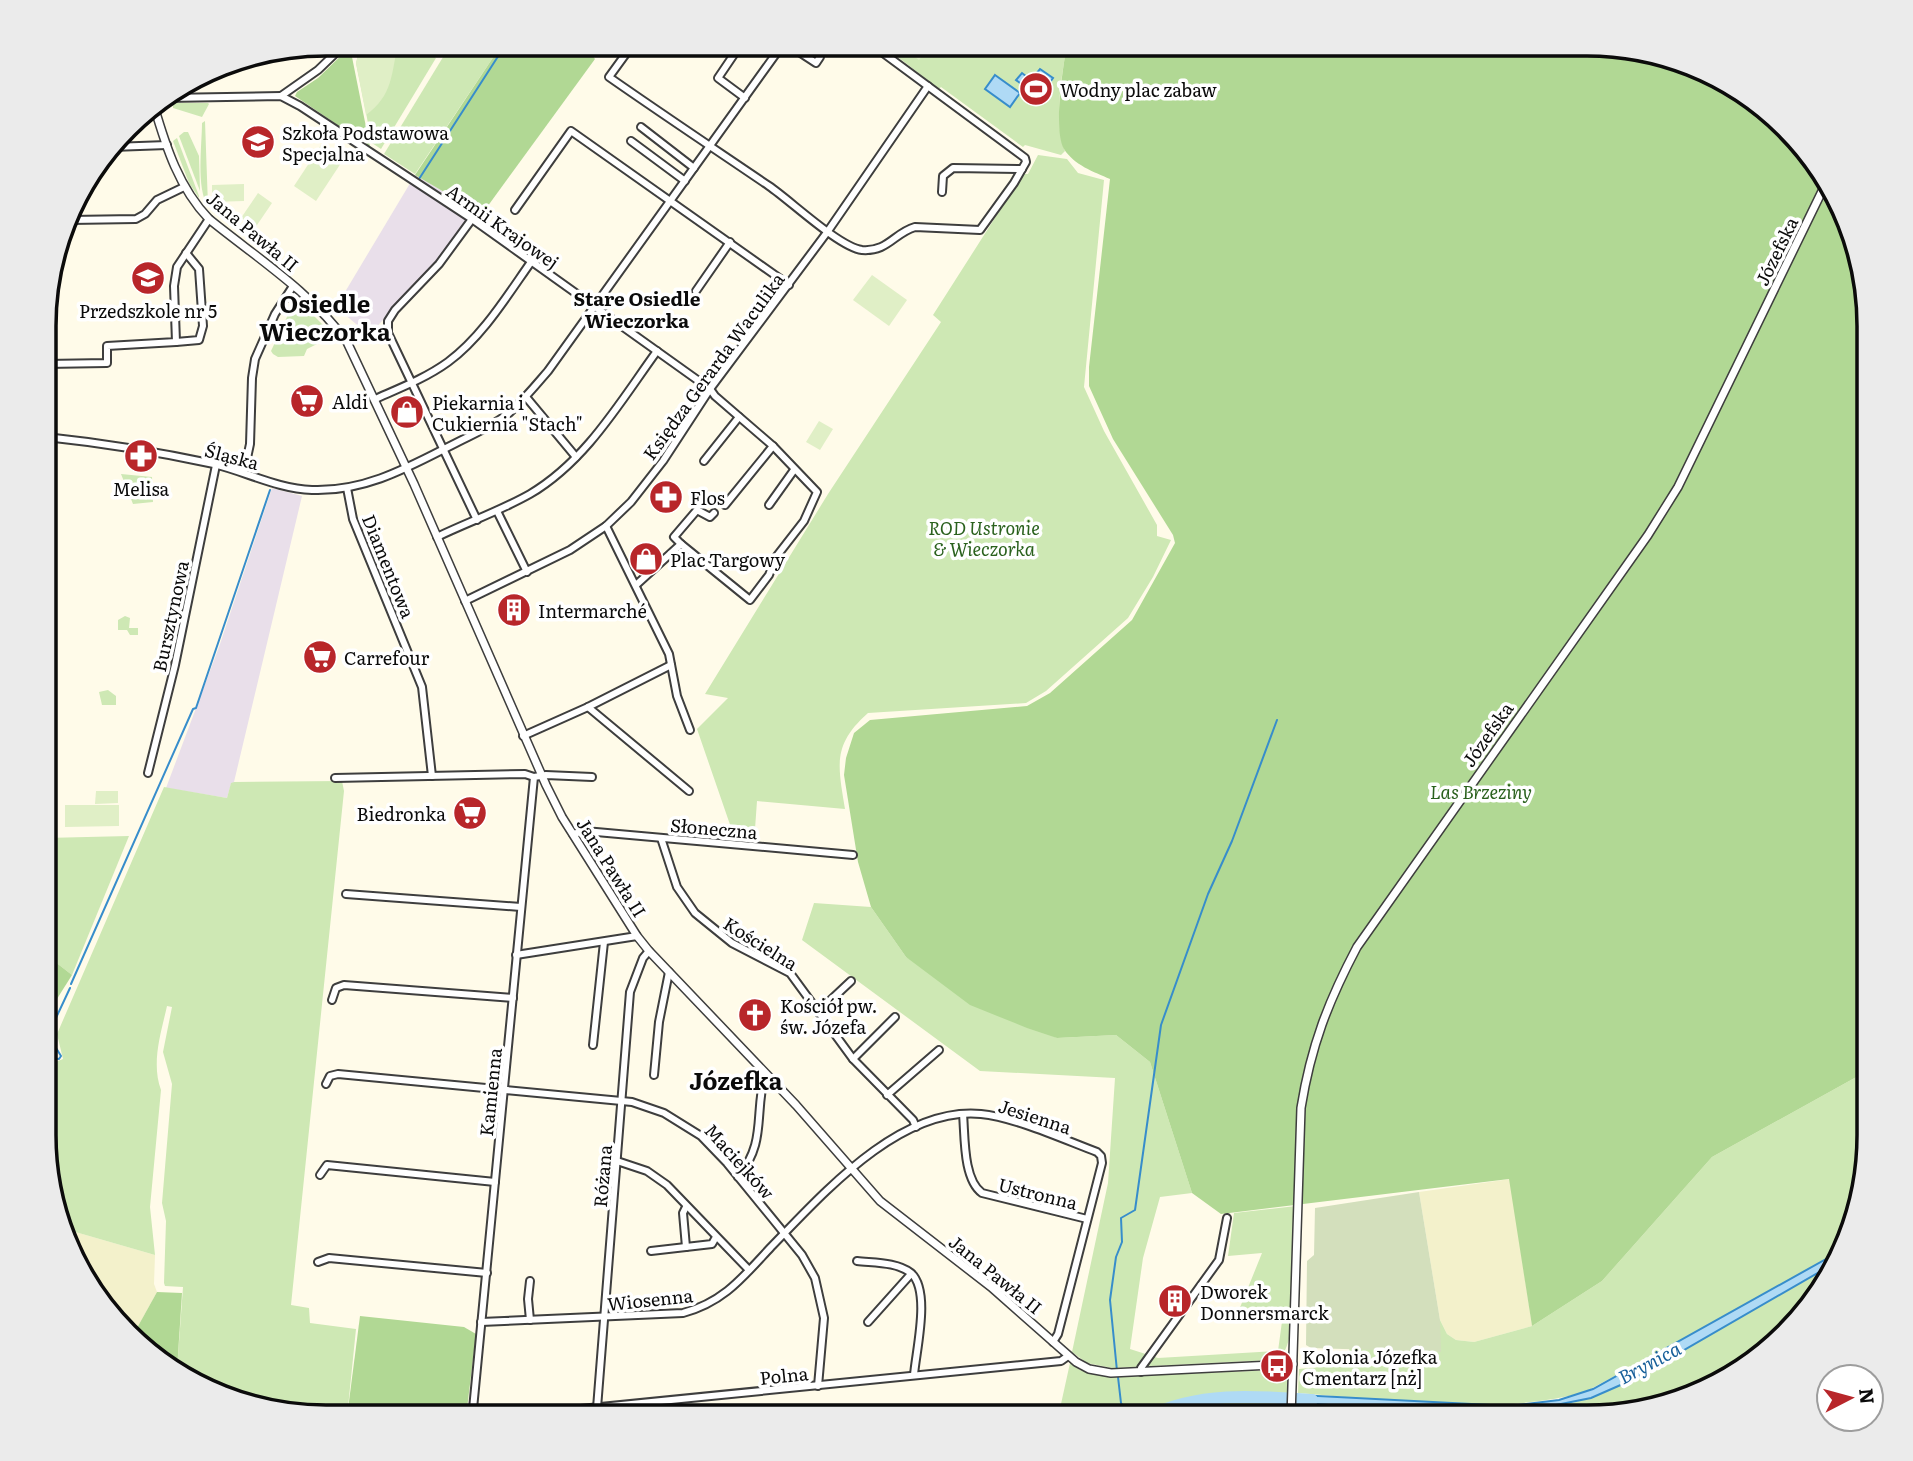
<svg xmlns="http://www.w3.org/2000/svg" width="1913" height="1461" font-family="Literata,serif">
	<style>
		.industrial { fill: #e9dfea }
		.farmland { fill: #f3f1cb }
		.green { fill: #cee8b4 }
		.forest { fill: #b1d894 }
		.cemetery { fill: #d3dfbc }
		.pitch { fill: #e0efc6 }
		.water { fill: #afdaf5; stroke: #378dcb; stroke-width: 2 }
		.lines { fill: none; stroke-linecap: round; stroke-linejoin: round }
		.stream { stroke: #378dcb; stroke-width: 2 }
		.river { stroke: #afdaf5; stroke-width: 12 }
		.minor-casing { stroke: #3e3e3e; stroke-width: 10 }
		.tertiary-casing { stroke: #3e3e3e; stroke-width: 10 }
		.minor { stroke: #fff; stroke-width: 6 }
		.tertiary { stroke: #fff; stroke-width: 7 }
		.labels { text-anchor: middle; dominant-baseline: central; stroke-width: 7; stroke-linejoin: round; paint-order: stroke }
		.poi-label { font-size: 18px; fill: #0b0b0b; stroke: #fff; text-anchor: start }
		.street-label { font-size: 18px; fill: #0b0b0b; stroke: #fff }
		.park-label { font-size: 18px; font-style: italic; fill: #2a611d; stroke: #fff }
		.neighbourhood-label { font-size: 19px; font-weight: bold; fill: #0b0b0b; stroke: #fff }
		.water-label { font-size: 19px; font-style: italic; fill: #175f9a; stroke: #fff }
		.district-label { font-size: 24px; font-weight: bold; fill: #0b0b0b; stroke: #fff }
		.rim { fill: none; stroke: #0b0b0b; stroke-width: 3.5 }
	</style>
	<rect width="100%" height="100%" fill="#fffbe9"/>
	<g class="industrial">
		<path d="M415,175l67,39 -113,121 -33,-28z"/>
		<path d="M272,488l30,8 -68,286 -3,2 -4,14 -61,-10 53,-141z"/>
	</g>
	<g class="farmland">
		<path d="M1510,1179l22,147 -58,16 -18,-2 -9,-6 -7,-14 -21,-128z"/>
		<path d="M65,1229l90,26 -1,29 3,8 -25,45 -59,-77z"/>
	</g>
	<g class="green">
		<path d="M361,44h53l22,14 -55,91 -9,-6 -16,-80z"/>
		<path d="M451,44h51l-87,130 -31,-20z"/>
		<path d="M881,44h186c-5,31 -14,78 -2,107l-4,4 -36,-10 -2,2 -82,-60 -2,2z"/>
		<path d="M173,103h35l1,1 -7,13 -29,-9z"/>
		<path d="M205,121l3,85c-12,-17 -6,-62 -6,-83z"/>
		<path d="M184,132h4l11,24 1,35 -21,-55z"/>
		<path d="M177,138l22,58v2l-10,-15 -16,-42z"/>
		<path d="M1038,155l29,4 11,14 26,7 -20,207 20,44 53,94v11l14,4 -18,37 -25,41 -82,73 -20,12 -158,10c-36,32 -30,52 -23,96l-88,-8 -3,42 -18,-1 -39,-113 31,-31 -23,-4 123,-200 113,-172 -8,-7 90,-141h5z"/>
		<path d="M294,302l15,9 17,17 -7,15 -12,6 -3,7 -26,1 -5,-3 -2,-3z"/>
		<path d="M121,474l31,3 1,25 -20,2z"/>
		<path d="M125,616l5,2 -1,10h9v7h-8l-3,-5h-9v-10z"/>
		<path d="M108,690l8,6v9h-14l-3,-13z"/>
		<path d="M342,781l2,10 -53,514 18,3 1,15 46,6 -9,88h-39l-90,-21 -41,-26 6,-83 -18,-1 -1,-3 2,-62 -4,-18 10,-119 -9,-32 9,-45 -5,-1c-6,27 -16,57 -6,84l-11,117 5,48 -90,-26 -21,-75 1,-74 5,-16 13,-5 -6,-25 107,-247 63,11 4,-15 3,-1z"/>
		<path d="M129,836l-57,139 -27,-21v-116z"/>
		<path d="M814,903l57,4 35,50 151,81 59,-3 34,27 42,131 -32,4 -17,61 -13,91 28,9 120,-7 5,-37 -44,-4 23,-57 -34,3 6,-43 62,-7 -5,125c-4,14 -4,25 -20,29l-159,8 -25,-5 -15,-11 36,-169 7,-105 -135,-7 -178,-131z"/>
		<path d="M1869,1070v84l-21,90 -3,4 -92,53 -168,91c-92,25 -193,8 -287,1l1,-24 44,-4 8,-6 -2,-11 91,3v-31l7,14 9,6 18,2 58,-16 70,-45 110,-124z"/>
		<path d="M1835,1263l-35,58 -88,67 -125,29h-288v-14l167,11 47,-1 63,-11 60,-24z"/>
		<path d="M1070,1363l10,7 27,7 174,-7 8,6 -3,41h-245l18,-4z"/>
		<path d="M1001,1404l3,13h-73v-7l46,2 1,-7z"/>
	</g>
	<g class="forest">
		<path d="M502,44h82l11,15 -113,155 -67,-39z"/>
		<path d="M1067,44h538l90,21 78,48 67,88 29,124v745l-157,87 -110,124 -70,45 -23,-147 -288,35 -29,-21 -42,-131 -34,-27 -59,3 -30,-10 -57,-23 -64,-48 -35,-50 -13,-45 -14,-87 2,-17 8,-25 16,-13 157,-14 23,-13 82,-73 43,-77 -2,-8 -60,-96 -24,-53v-19l21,-188c-16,-7 -36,-14 -46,-30 -11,-19 -1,-82 3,-105z"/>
		<path d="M350,47l20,100 -75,-51 2,-4 21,-14z"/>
		<path d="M45,954l27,21 -27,43z"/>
		<path d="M157,1292l25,1 -5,77 -37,-22 -8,-11z"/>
		<path d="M360,1316l104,11 12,7 -10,83h-119z"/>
	</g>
	<path class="cemetery" d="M1419,1192l21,128 1,32 -130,-4 -5,-3 1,-84 7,-6 1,-47z"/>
	<g class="pitch">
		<path d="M361,44h37c-7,31 -5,51 -32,71l-10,-52z"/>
		<path d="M898,44h32l-11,16z"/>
		<path d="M321,145l22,15 -27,41 -22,-15z"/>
		<path d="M244,184v17l-32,1v-17z"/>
		<path d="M258,193l14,10 -17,25 -14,-10z"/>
		<path d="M872,275l35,25 -18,26 -36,-26z"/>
		<path d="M819,421l14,8 -13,21 -14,-8z"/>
		<path d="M96,791h22v12l-23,1z"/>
		<path d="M65,805h54v21l-54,1z"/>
	</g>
	<g class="water">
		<path d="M1040,69l13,9 -14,19 -23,-17 6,-7 9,7z"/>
		<path d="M995,75l25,18 -10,14 -25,-18z"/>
		<path d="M1844,1249l-9,14 -203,117 -41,18 -65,13 -78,2 -149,-10v-8l211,11 49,-6 34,-11z"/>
	</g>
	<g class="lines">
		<g class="stream">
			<path d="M419,179l87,-135"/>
			<path d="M71,984l122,-275 3,-1 74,-218"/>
			<path d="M45,1062l5,-4 9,1 2,-3 -13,-21 22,-47"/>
			<path d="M1117,1371l-7,-71 6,-43 6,-15 -1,-24 14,-8 26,-185 47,-131 24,-53 45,-121"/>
			<path d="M1118,1377l3,26 9,14"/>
		</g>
		<path class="river" d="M1147,1417c52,-26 110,-21 165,-17"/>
		<g class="minor-casing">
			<g id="minor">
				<path d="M633,44l-24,33c53,37 107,73 160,109 22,15 70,61 93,64 26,2 32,-17 53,-23l65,3 34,-47 12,-21 -1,-4 -154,-114"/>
				<path d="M741,44l-23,34 27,20"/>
				<path d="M787,44l29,19 4,-6"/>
				<path d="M281,96l37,-26 27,-26"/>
				<path d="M167,98l114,-2 19,10 172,113 238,170 5,7 58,50 44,46 -13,29 -28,36 -7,18 -19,25 -69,-56 -45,41"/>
				<path d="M641,127l53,41"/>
				<path d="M631,141l54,40"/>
				<path d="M112,147l55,-2"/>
				<path d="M942,192l1,-16 10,-8 69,1"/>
				<path d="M515,210l56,-79 218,154"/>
				<path d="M472,219l-33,45 -44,46 -7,11v12l89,187"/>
				<path d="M70,220l66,-1 9,-5 12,-14 27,-13"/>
				<path d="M696,291l34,-49"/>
				<path d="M46,330l2,74"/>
				<path d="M176,342l23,-2 4,-14 -4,-57 -13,-16"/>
				<path d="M46,364l61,-1v-17l69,-4 -2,-56 3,-19 32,-48"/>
				<path d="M526,397l50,60"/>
				<path d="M375,399c25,-11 51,-21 73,-37 34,-25 59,-66 83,-100"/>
				<path d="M46,437c57,6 112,15 168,27 32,8 65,25 98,26 52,2 95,-22 140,-45 19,-10 39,-18 56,-31 15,-13 27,-28 40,-43l235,-327"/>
				<path d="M704,461l35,-44"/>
				<path d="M244,472l6,-28 2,-66 3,-19 20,-45 18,-28"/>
				<path d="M347,488l6,31 69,168 10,89"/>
				<path d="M725,505l48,-59"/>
				<path d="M769,505l25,-35"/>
				<path d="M497,511l30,61"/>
				<path d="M606,526l63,128 8,42 13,34"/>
				<path d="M437,537c31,-15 63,-26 93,-43 56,-33 90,-92 127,-143"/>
				<path d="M681,544l-7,-7 23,-27 13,7 4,-4"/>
				<path d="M465,601l105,-51 36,-24 25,-24 32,-41 47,-72 118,-158 100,-145"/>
				<path d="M588,707l101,84"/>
				<path d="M523,736l65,-29 83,-42"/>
				<path d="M148,773l27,-108 41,-200"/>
				<path d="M335,778l190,-4 9,3"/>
				<path d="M573,834l12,-3 268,24"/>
				<path d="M661,838l16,49 18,26 37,30 58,30 63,86 60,61 3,7"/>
				<path d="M346,894l175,13"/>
				<path d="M516,955l121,-19"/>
				<path d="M332,1000l4,-12 8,-3 169,13"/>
				<path d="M818,1012l33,-31"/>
				<path d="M593,1045l11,-103"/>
				<path d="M853,1059l42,-42"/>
				<path d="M654,1075l5,-53 10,-50"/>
				<path d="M326,1084l4,-8 8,-2 294,28 32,11 37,23 26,27 75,92 13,23 9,40 -6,68"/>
				<path d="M887,1095l52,-45"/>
				<path d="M963,1114c2,23 0,65 19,79l105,26"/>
				<path d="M617,1161l30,10 20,14 82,85"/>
				<path d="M320,1175l7,-10 168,17"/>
				<path d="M738,1177c29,-35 16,-63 27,-103"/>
				<path d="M686,1247l-3,-34 3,-6"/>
				<path d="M651,1251l61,-7 4,-7"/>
				<path d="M857,1261c17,2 40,1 54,12 20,18 5,77 3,102"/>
				<path d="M318,1262l11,-4 158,15"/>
				<path d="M530,1320l-2,-21 2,-18"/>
				<path d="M481,1322l202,-9c41,-11 60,-36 88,-66 51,-52 128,-141 210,-133 33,3 84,26 116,38l4,4 1,7 -44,171 -5,8"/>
				<path d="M868,1322l43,-48"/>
				<path d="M1141,1372v-4l78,-108 8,-42"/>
				<path d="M597,1408l33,-416 13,-34 6,-7"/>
				<path d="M477,1417l-4,-8 61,-632 12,-2 46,2"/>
				<path d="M500,1417l561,-56 7,-5"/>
			</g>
		</g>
		<g class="tertiary-casing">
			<g id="tertiary">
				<path d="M154,106c12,41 25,82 55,113 48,39 102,73 138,123l67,142 132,301 16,32 75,119 12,15 147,154 84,96 111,86 85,75 13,7 22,4 182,-9"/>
				<path d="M1291,1417l10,-309c10,-62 27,-106 56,-161l291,-412 30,-48 148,-304"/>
			</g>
		</g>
		<use href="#minor" class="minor"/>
		<use href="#tertiary" class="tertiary"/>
	</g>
	<defs>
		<g id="stadium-disc" transform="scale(1.75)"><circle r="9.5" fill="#b8262a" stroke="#fff"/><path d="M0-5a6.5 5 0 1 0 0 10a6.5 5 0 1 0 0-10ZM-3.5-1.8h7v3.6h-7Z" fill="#fff"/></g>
		<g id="school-disc" transform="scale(1.75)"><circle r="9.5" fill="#b8262a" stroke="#fff"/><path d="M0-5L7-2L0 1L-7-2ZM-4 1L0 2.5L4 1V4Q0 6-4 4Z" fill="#fff"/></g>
		<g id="supermarket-disc" transform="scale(1.75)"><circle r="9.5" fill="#b8262a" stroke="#fff"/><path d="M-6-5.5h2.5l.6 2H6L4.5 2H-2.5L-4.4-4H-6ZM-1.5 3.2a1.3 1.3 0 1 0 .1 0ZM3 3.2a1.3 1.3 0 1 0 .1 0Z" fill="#fff"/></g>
		<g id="shop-disc" transform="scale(1.75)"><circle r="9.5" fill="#b8262a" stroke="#fff"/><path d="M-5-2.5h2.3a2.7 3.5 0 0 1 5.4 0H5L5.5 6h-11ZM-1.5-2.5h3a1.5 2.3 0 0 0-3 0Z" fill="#fff"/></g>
		<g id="pharmacy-disc" transform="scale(1.75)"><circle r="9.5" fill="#b8262a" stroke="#fff"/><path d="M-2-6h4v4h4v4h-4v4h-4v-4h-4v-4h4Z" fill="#fff"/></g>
		<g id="building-disc" transform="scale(1.75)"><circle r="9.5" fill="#b8262a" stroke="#fff"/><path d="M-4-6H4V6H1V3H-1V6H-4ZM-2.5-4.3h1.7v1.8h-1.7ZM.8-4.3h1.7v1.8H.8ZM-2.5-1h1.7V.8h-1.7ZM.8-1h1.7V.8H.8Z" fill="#fff"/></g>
		<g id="church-disc" transform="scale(1.75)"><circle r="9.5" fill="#b8262a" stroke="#fff"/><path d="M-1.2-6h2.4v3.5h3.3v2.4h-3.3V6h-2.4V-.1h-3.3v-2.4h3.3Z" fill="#fff"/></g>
		<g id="bus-disc" transform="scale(1.75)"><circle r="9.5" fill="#b8262a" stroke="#fff"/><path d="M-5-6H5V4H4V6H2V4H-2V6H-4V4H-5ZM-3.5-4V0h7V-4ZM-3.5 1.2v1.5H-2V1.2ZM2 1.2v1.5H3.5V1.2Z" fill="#fff"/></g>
	</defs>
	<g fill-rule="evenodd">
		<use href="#stadium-disc" x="1036" y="89"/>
		<use href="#school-disc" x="258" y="142"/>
		<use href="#school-disc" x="148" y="278"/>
		<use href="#supermarket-disc" x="307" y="401"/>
		<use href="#shop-disc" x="407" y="412"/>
		<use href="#pharmacy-disc" x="141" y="456"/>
		<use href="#pharmacy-disc" x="666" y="497"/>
		<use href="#shop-disc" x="646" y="559"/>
		<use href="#building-disc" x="514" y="610"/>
		<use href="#supermarket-disc" x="320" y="657"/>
		<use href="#supermarket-disc" x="470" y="813"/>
		<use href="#church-disc" x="755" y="1015"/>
		<use href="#building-disc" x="1175" y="1301"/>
		<use href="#bus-disc" x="1277" y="1366"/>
	</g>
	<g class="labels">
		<g class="poi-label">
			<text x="1060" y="89">Wodny plac zabaw</text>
			<text x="282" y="132">Szkoła Podstawowa<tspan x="282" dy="21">Specjalna</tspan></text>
			<text x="148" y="310" text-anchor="middle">Przedszkole nr 5</text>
			<text x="332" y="401">Aldi</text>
			<text x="432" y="402">Piekarnia i<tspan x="432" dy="21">Cukiernia "Stach"</tspan></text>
			<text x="141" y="488" text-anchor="middle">Melisa</text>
			<text x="690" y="497">Flos</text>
			<text x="670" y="559">Plac Targowy</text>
			<text x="538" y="610">Intermarché</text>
			<text x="344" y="657">Carrefour</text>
			<text x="446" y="813" text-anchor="end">Biedronka</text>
			<text x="780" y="1005">Kościół pw.<tspan x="780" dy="21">św. Józefa</tspan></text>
			<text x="1200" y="1291">Dworek<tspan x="1200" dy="21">Donnersmarck</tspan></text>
			<text x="1302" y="1356">Kolonia Józefka<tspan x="1302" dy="21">Cmentarz [nż]</tspan></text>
		</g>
		<g class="street-label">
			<text transform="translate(503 226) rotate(35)">Armii Krajowej</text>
			<text transform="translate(253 231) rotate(40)">Jana Pawła II</text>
			<text transform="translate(1776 251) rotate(-64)">Józefska</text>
			<text transform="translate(713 366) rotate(-54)">Księdza Gerarda Waculika</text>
			<text transform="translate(232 456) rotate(15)">Śląska</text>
			<text transform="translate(389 566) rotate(68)">Diamentowa</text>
			<text transform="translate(170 616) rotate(-78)">Bursztynowa</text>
			<text transform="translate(1487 734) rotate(-55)">Józefska</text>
			<text transform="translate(714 828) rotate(5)">Słoneczna</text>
			<text transform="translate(612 867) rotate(58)">Jana Pawła II</text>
			<text transform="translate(761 943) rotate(32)">Kościelna</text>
			<text transform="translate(490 1092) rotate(-84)">Kamienna</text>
			<text transform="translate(1035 1116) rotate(18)">Jesienna</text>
			<text transform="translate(740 1161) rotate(48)">Maciejków</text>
			<text transform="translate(602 1176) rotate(-85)">Różana</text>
			<text transform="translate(1038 1193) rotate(14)">Ustronna</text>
			<text transform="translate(996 1274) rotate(39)">Jana Pawła II</text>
			<text transform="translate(650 1299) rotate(-6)">Wiosenna</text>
			<text transform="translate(784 1375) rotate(-6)">Polna</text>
		</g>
		<g class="park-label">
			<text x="984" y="527">ROD Ustronie<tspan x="984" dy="21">&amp; Wieczorka</tspan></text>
			<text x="1481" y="791">Las Brzeziny</text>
		</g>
		<g class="neighbourhood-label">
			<text x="637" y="298">Stare Osiedle<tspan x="637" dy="22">Wieczorka</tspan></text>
		</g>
		<g class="water-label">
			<text transform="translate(1649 1362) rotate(-28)">Brynica</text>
		</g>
		<g class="district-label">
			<text x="325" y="302">Osiedle<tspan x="325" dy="28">Wieczorka</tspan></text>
			<text x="736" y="1079">Józefka</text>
		</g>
	</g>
	<path d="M0 0H1913V1461H0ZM326 56H1587A270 270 0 0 1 1857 326V1135A270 270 0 0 1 1587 1405H326A270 270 0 0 1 56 1135V326A270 270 0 0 1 326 56Z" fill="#ebebeb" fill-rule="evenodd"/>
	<path class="rim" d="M326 56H1587A270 270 0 0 1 1857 326V1135A270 270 0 0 1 1587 1405H326A270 270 0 0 1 56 1135V326A270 270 0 0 1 326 56Z"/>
	<g transform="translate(1850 1398) rotate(84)"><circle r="33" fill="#ffffff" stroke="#9d9d9d" stroke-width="2"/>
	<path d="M0-5L12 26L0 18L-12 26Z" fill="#b8262a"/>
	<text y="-10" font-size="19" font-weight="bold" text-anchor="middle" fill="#0b0b0b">N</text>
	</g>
</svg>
